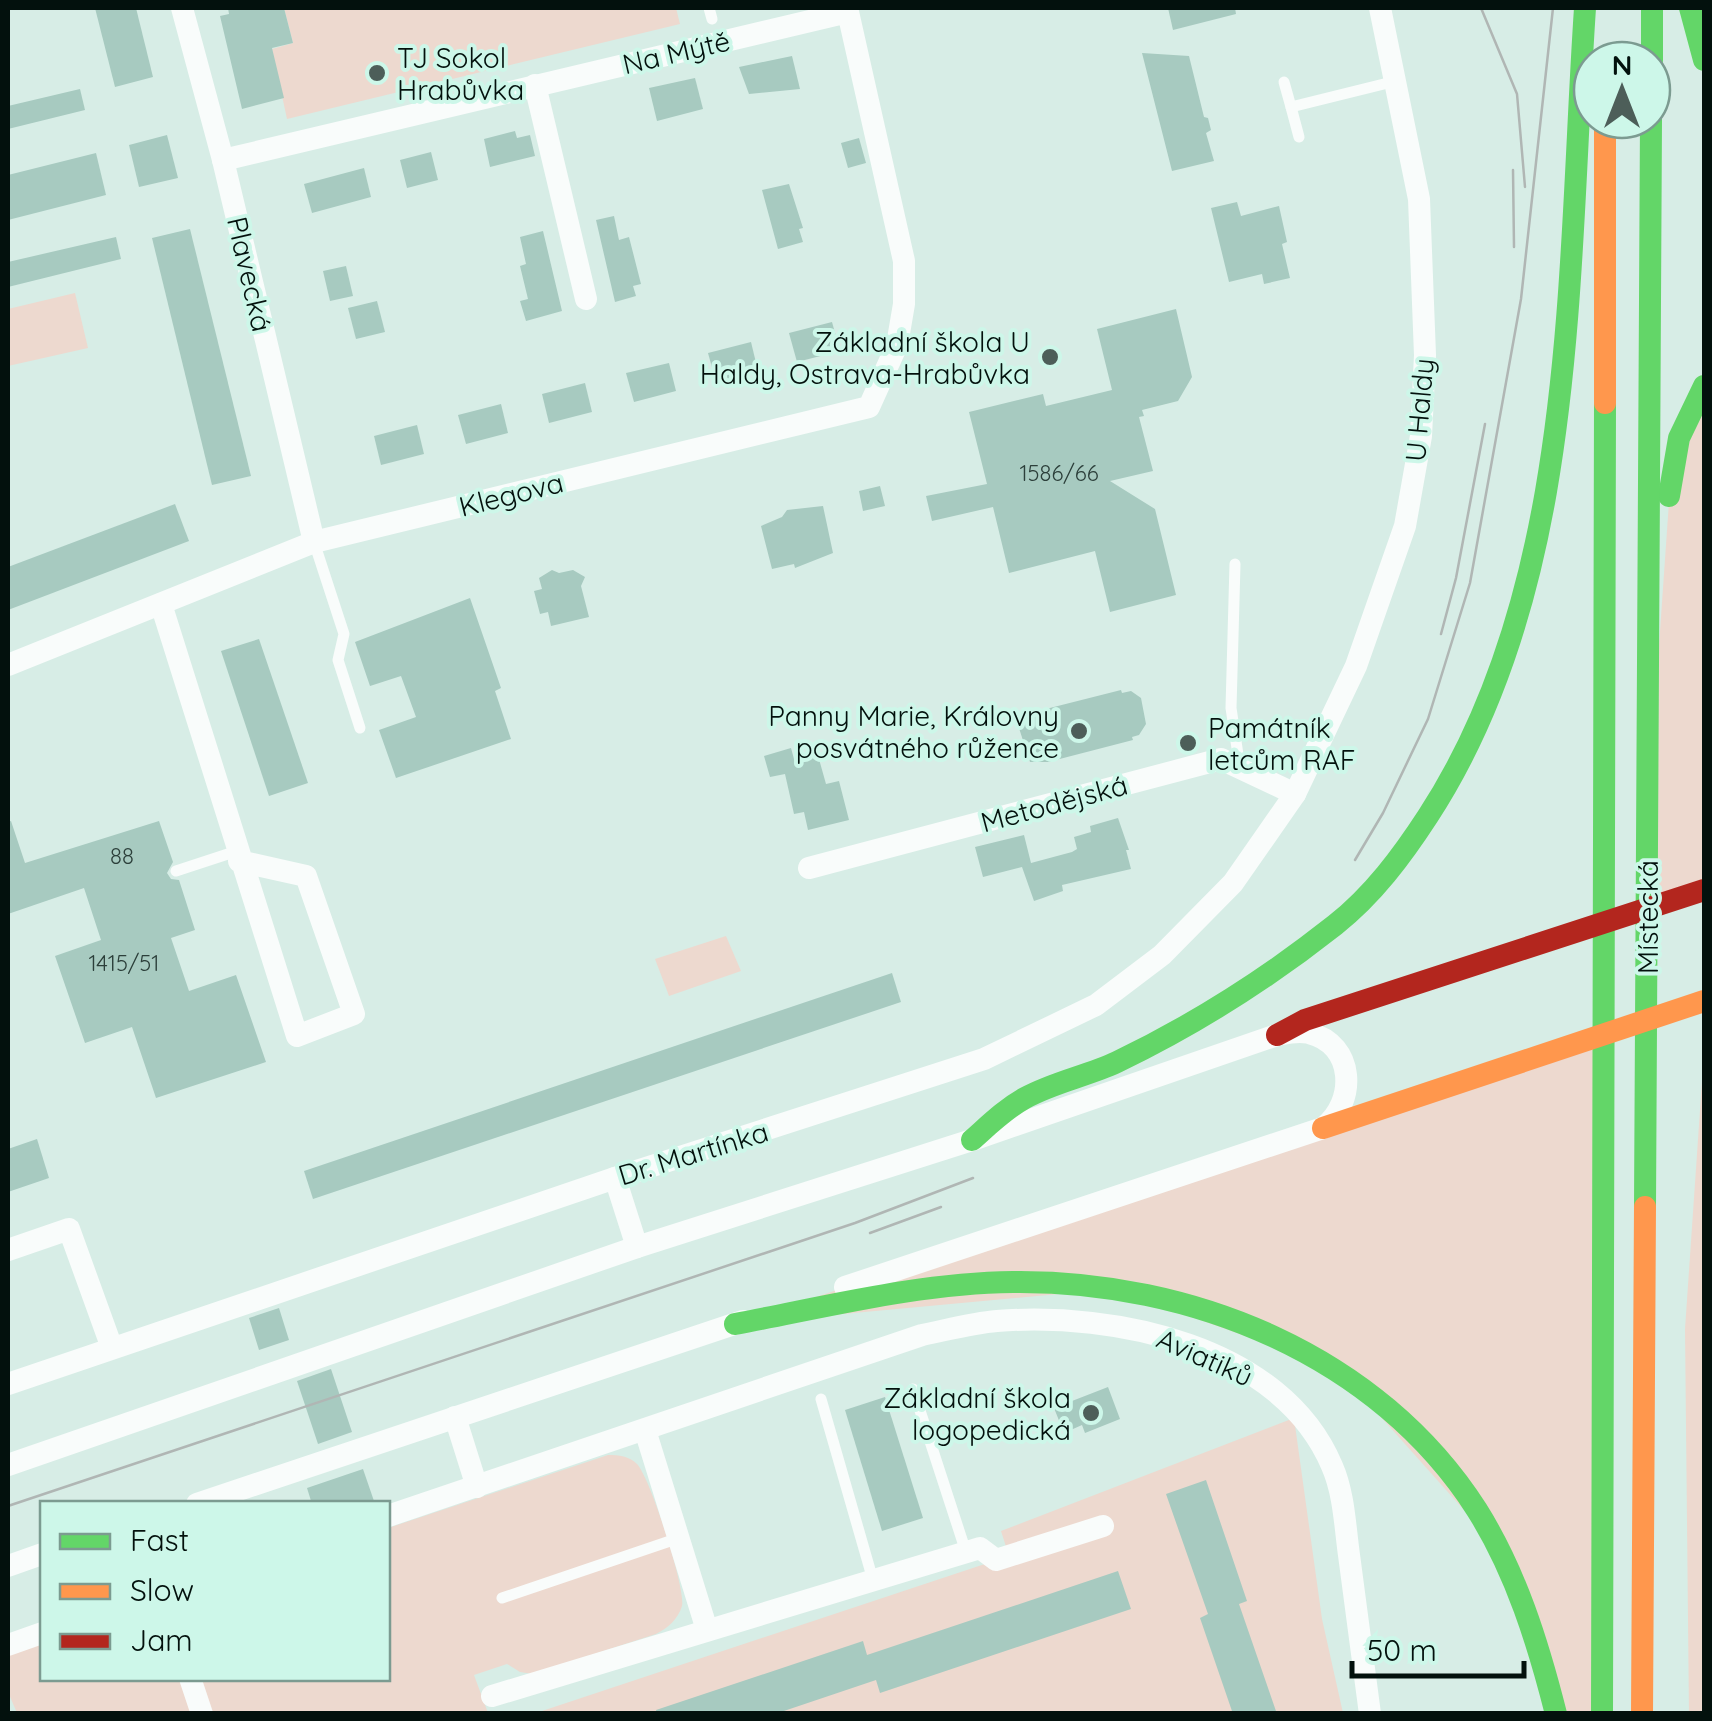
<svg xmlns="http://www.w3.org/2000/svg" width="1712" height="1721" font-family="Quicksand,sans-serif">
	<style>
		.green { fill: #edd9cf }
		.building { fill: #a7cac0 }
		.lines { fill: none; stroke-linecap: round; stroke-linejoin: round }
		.lane { stroke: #f9fcfb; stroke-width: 11 }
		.street { stroke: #f9fcfb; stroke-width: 22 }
		.fast { stroke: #63d668; stroke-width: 22 }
		.slow { stroke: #ff974d; stroke-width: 22 }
		.jam { stroke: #b3261e; stroke-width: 22 }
		.tram { stroke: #b0b6b4; stroke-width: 2.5 }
		.poi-dot { fill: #4d5e59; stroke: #cdf7e9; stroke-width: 4 }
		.labels { text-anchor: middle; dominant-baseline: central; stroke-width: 8; stroke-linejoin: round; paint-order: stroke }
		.number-label { font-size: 22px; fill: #2c3f3a }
		.street-label { font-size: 28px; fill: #03110d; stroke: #cdf7e9 }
		.poi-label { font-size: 28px; fill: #03110d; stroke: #cdf7e9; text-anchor: end }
	</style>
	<rect width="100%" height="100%" fill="#d7ede6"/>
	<g class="green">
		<path d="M284,8h392l4,16 -393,95 -15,-70 21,-6z"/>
		<path d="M75,293l13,55 -80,18v-57z"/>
		<path d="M1704,386v502l-57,18 1,-102 23,-331z"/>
		<path d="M726,936l15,35 -72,25 -14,-37z"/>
		<path d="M1602,1035l-1,678h-45l-59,-166 -159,-178 -225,-80 -378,35z"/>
		<path d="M1704,1052v661l-15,1 -4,-385z"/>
		<path d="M1294,1418l28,201 21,94 -810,1 476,-158 -8,-25z"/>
		<path d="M608,1455c11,0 21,1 29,9 13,13 49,125 45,142 -4,13 -14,22 -26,28l-123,40 -13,-2 -13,-8 -33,11 14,38h-471l-9,-21v-37l34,-12v35h346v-150z"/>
	</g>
	<g class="building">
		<path d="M95,8h41l17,69 -38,10z"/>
		<path d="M228,8h56l9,35 -21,5 12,50 -42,11 -22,-93 9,-2z"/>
		<path d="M1168,8h67l1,6 -63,16z"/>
		<path d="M1142,53l47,3 15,61 4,1 3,12 -5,3 8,28 -42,10z"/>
		<path d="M792,56l8,33 -51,5 -10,-27z"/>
		<path d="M695,78l8,31 -46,12 -8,-33z"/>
		<path d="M80,89l5,21 -77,19v-23z"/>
		<path d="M515,131l2,7 13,-3 5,21 -45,11 -6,-28z"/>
		<path d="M167,135l11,43 -39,9 -10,-42z"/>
		<path d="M859,138l7,25 -18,5 -7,-25z"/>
		<path d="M431,152l7,28 -31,8 -7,-28z"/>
		<path d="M96,153l10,42 -98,25v-45z"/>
		<path d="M364,168l7,29 -59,16 -8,-29z"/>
		<path d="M789,184l14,44 -4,1 4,13 -25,7 -16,-59z"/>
		<path d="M1237,202l4,14 38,-10 8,36 -5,2 8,34 -26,6 -2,-10 -33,8 -18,-74z"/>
		<path d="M614,216l5,24 10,-3 12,47 -8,2 3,10 -21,6 -19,-82z"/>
		<path d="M190,229l61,247 -39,9 -60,-247z"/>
		<path d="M543,231l19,80 -36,10 -6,-20 8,-2 -8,-33 6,-2 -6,-27z"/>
		<path d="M116,237l5,22 -113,28v-25z"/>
		<path d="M346,266l7,30 -23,5 -7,-30z"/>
		<path d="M377,301l8,31 -29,7 -8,-31z"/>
		<path d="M1176,309l16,68 -14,24 -36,9 2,6 -5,1 14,54 -43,10 45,28 21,86 -66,17 -15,-61 -86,22 -16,-66 -61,14 -6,-25 61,-12 -18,-72 74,-18 3,12 66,-16 -15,-61z"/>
		<path d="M832,322l8,29 -43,11 -8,-29z"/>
		<path d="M751,342l7,29 -42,11 -8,-29z"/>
		<path d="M669,363l7,28 -42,11 -8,-29z"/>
		<path d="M585,383l7,29 -43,11 -7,-29z"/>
		<path d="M501,404l7,29 -42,11 -8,-29z"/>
		<path d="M417,425l7,29 -43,11 -7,-29z"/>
		<path d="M880,486l5,20 -22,5 -4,-20z"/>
		<path d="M175,504l14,37 -181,69v-43z"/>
		<path d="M823,506l10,47 -38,15 -1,-4 -22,5 -11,-43 21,-9 5,-7z"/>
		<path d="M552,570l7,3 14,-3 12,7 -4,9 8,31 -38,9 -3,-14 -8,2 -6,-23 8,-2 -3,-11z"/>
		<path d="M470,598l31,90 -6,3 16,48 -115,39 -17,-48 37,-13 -15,-41 -31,10 -15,-44z"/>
		<path d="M259,639l49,144 -39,13 -48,-145z"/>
		<path d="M1121,690l1,3 9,-2 10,7 5,26 -7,11 -7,2 1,3 -85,22h-18l-12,-37 14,-5 2,-8z"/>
		<path d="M791,748l3,11 23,-7 9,32 13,-3 10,39 -41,10 -4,-18 -10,2 -9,-40 -15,3 -6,-21z"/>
		<path d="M1118,818l11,32h-3l5,19 -69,16 1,6 -29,10 -12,-34 -39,10 -8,-30 49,-12 7,28 41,-11 5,-3 -3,-12 17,-5 -1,-6z"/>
		<path d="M11,821l14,42 134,-42 14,41 -6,11 4,6 8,1 16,50 -24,8 18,53 47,-16 30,87 -110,36 -24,-71 -47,16 -30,-87 46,-16 -17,-52 -76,26v-92z"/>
		<path d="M892,973l9,29 -588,197 -9,-28z"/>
		<path d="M37,1139l12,39 -41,14v-43z"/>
		<path d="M279,1308l10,32 -30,10 -10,-32z"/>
		<path d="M331,1369l21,63 -34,12 -21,-63z"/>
		<path d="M1108,1387l12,32 -35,14 -3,-8 -18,8 -10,-25z"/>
		<path d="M885,1397l38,121 -41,13 -37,-121z"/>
		<path d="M363,1469l12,35h-63l-5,-16z"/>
		<path d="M1206,1480l41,121 -8,3 38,110h-44l-33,-96 8,-4 -42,-120z"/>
		<path d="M1118,1571l13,38 -251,84 -4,-13 -101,34h-118l-1,-4 207,-69 4,14z"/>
	</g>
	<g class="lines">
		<g class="lane">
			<path d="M709,8l3,11"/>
			<path d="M1284,82l7,25 105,-26"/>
			<path d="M1291,107l8,30"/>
			<path d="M314,542l30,92 -6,26 22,68"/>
			<path d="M1235,564l-4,144 9,60"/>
			<path d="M176,871l61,-20"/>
			<path d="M913,1389l53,163"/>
			<path d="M821,1399l52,181"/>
			<path d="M502,1598l177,-60"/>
		</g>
		<g class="street">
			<path d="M182,8l41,152 91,382"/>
			<path d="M535,85l51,214"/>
			<path d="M161,604l136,432 57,-22 -48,-138 -67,-15"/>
			<path d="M8,665l306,-123 555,-135 28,-62 7,-41v-43l-56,-249 -625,148"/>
			<path d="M809,868l412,-109 74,35"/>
			<path d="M615,1178l22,69"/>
			<path d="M8,1250l61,-21 43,119"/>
			<path d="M8,1384l607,-206 369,-119 112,-54 66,-50 71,-72 62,-89 61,-128 49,-140 16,-90 4,-81 -6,-156 -39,-191"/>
			<path d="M455,1417l22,70"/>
			<path d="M645,1430l62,200"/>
			<path d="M8,1465l629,-218 335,-107 305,-105c10,-2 21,-5 32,-2 46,11 48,69 14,95l-478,159"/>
			<path d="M197,1504l546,-183"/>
			<path d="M388,1516l534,-181c25,-5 50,-12 75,-14 117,-9 284,24 335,145 12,27 13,60 17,89 7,53 14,106 21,159"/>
			<path d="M8,1566l34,-12"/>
			<path d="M8,1645l34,-12"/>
			<path d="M190,1678l12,36"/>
			<path d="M492,1696l488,-148 16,12 107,-34"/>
		</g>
		<g class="fast">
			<path d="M1652,8v52"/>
			<path d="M1690,8l14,52"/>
			<path d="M1669,496l10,-58 25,-52"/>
			<path d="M972,1140c17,-15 33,-31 53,-42 29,-16 62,-22 92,-36 77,-37 151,-84 218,-137 38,-30 67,-69 93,-109 150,-230 139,-543 157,-808"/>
			<path d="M1645,1207l6,-1087"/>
			<path d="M735,1324c91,-17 184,-41 278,-42 178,-2 365,73 464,228 39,62 61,133 79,204"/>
			<path d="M1602,1714l3,-1311"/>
		</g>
		<g class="slow">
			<path d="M1605,120v283"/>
			<path d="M1323,1128l381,-127"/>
			<path d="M1642,1714l3,-507"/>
		</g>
		<path class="jam" d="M1277,1035l28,-15 399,-130"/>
		<g class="tram">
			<path d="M1481,8l36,86 8,93"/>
			<path d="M1513,170l1,77"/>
			<path d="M1441,634l15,-56 29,-154"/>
			<path d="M1355,860l28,-47 45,-94 42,-136 51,-284 32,-291"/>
			<path d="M870,1233l71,-26"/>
			<path d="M8,1506l847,-283 118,-45"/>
		</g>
	</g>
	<g class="poi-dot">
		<circle cx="377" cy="73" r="10"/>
		<circle cx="1050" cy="357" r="10"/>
		<circle cx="1079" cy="731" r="10"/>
		<circle cx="1188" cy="743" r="10"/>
		<circle cx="1091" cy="1413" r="10"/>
	</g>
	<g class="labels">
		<g class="number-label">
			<text x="1059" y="473">1586/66</text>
			<text x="122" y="856">88</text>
			<text x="124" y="963">1415/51</text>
		</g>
		<g class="street-label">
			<text transform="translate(676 52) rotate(-13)">Na Mýtě</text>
			<text transform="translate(250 274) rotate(77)">Plavecká</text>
			<text transform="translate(1419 410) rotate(-85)">U Haldy</text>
			<text transform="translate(511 494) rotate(-14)">Klegova</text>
			<text transform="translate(1054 803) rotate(-15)">Metodějská</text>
			<text transform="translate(1647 917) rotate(-90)">Místecká</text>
			<text transform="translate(693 1153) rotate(-17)">Dr. Martínka</text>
			<text transform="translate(1205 1357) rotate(24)">Aviatiků</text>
		</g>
		<g class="poi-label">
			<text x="397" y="57" text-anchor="start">TJ Sokol<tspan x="397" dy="32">Hrabůvka</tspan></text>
			<text x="1030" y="341">Základní škola U<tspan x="1030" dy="32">Haldy, Ostrava-Hrabůvka</tspan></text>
			<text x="1059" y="715">Panny Marie, Královny<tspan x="1059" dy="32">posvátného růžence</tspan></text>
			<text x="1208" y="727" text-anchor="start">Památník<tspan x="1208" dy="32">letcům RAF</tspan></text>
			<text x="1071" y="1397">Základní škola<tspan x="1071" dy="32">logopedická</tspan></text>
		</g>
	</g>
	<rect width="1712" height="1721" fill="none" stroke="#03110d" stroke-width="20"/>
	<rect x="40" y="1501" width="350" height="180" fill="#cdf7e9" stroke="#7c9b91" stroke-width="2.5"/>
	<rect x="60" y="1534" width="50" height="15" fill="#63d668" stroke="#7c9b91" stroke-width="2.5"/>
	<text x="130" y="1551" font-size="30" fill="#03110d">Fast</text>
	<rect x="60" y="1584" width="50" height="15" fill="#ff974d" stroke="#7c9b91" stroke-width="2.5"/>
	<text x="130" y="1601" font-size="30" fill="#03110d">Slow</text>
	<rect x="60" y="1634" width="50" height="15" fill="#b3261e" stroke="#7c9b91" stroke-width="2.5"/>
	<text x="130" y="1651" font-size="30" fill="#03110d">Jam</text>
	<g transform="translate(1622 90)"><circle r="48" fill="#cdf7e9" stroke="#7c9b91" stroke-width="2.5"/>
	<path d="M0-8L18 38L0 25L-18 38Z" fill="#4d5e59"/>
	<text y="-15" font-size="28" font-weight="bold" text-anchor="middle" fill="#03110d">N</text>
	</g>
	<path d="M1352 1661v15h172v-15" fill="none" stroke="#03110d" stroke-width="5"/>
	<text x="1367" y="1661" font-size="30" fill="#03110d" stroke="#cdf7e9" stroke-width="8" paint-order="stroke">50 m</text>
</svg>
